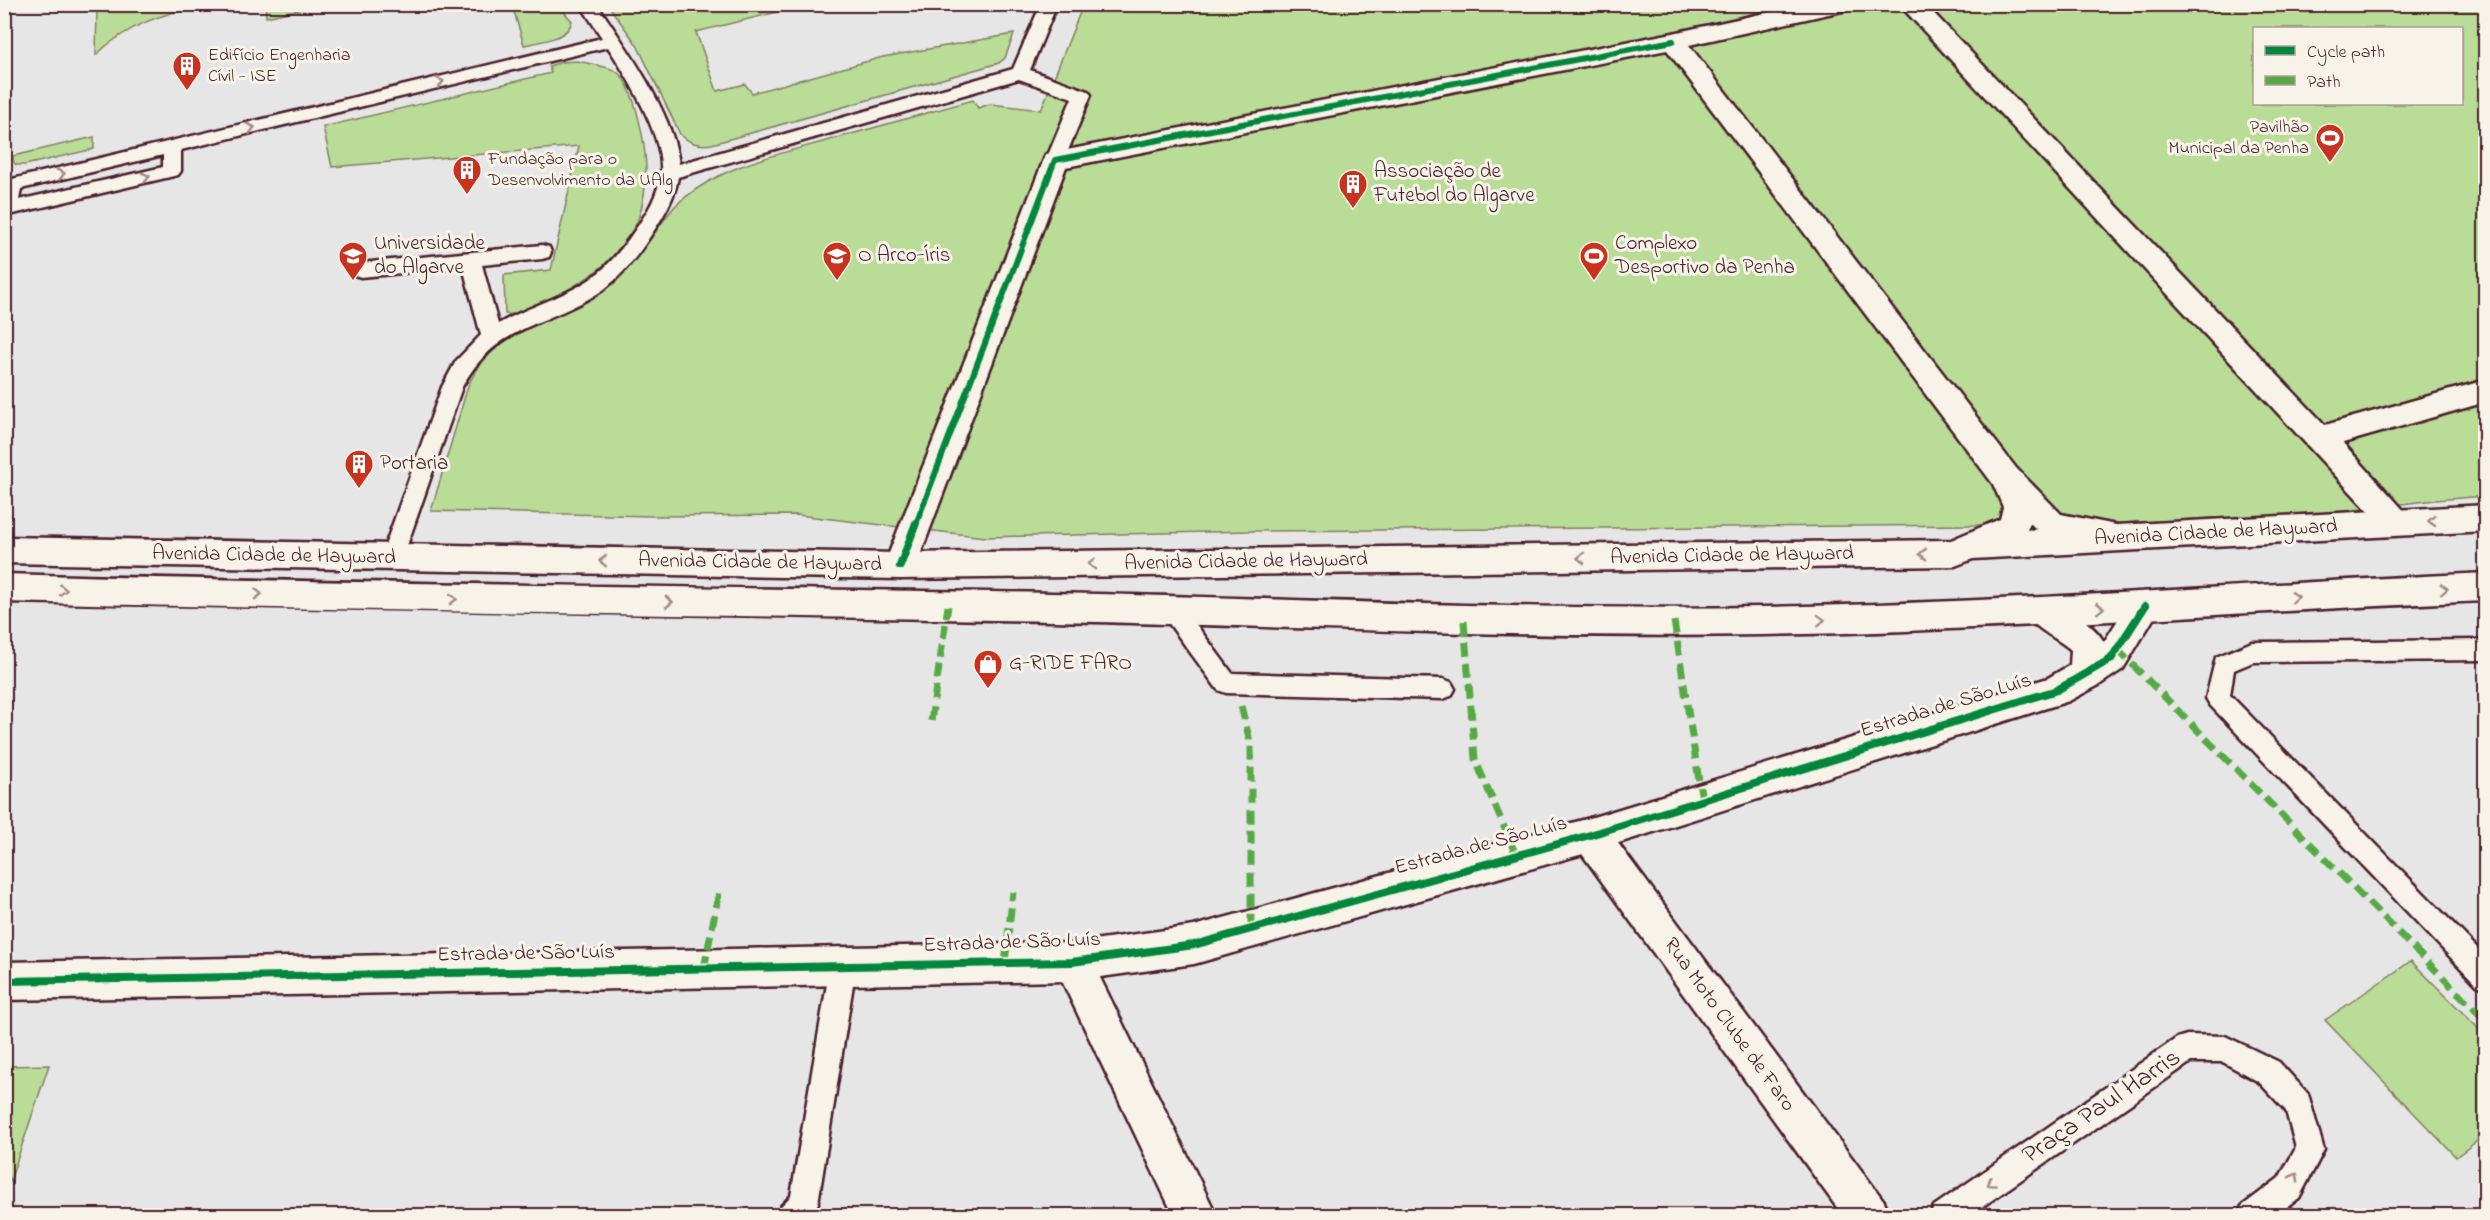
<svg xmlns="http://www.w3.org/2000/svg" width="2490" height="1220" font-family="'Indie Flower',sans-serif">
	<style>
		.green { fill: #b9dc96; stroke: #827e60; stroke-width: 1.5; fill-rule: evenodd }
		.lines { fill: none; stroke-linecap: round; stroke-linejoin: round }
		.service-casing { stroke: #4a1f2b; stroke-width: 5 }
		.minor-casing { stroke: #4a1f2b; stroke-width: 5 }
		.tertiary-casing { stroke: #4a1f2b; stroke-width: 5 }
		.primary-casing { stroke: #4a1f2b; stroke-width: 5 }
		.service { fill: #f7f3e8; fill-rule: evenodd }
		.minor { fill: #f7f3e8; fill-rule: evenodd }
		.tertiary { fill: #f7f3e8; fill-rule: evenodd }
		.primary { fill: #f7f3e8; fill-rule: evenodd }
		.quiet { stroke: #57aa44; stroke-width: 7; stroke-dasharray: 14 7; stroke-linecap: butt }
		.cycleway-far1-casing { stroke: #f7f3e8; stroke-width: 9 }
		.cycleway-casing { stroke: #f7f3e8; stroke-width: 12 }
		.cycleway-far1 { stroke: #00873e; stroke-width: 6 }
		.cycleway { stroke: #00873e; stroke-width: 8 }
		.oneway { stroke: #a0898a }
		.labels { text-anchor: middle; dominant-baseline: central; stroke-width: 6; stroke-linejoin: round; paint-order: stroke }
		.far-poi-label { font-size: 18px; fill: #4a1f2b; stroke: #f7f3e8; text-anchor: start }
		.poi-label { font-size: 21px; fill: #4a1f2b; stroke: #f7f3e8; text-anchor: start }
		.street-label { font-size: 21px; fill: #4a1f2b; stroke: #f7f3e8 }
		.near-street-label { font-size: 26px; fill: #4a1f2b; stroke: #f7f3e8 }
	</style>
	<rect width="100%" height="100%" fill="#e7e6e7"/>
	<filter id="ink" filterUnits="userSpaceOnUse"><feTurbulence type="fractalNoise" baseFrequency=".0167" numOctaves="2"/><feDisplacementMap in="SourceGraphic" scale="12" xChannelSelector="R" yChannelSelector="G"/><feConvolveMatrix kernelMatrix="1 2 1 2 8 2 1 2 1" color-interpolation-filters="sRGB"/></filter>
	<g filter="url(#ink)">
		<g class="green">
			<path d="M97,5h105c-40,9 -75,20 -106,50z"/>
			<path d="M265,5v-1l55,1 -54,12z"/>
			<path d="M512,5h46l14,16c-4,19 -32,20 -48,24z"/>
			<path d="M608,5h198l-110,27 21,59 28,-7 7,9 131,-36 131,-23 -9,24 -6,5 -287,81c-12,2 -23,0 -32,-10l-43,-89z"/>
			<path d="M1083,5h1402v491l-50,4 -98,12 -237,12 -849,7 -266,6 -188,-22 -146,1 -220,-5 37,-125c18,-40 55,-59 94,-75 13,-5 27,-9 38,-17 31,-22 51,-59 75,-88 43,-40 100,-51 155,-66 48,-13 95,-27 143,-40l5,8 12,-4 51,6zM2254,28h208v76h-208z"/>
			<path d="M577,61c13,3 29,4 40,11 18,13 28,72 29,94 0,20 -3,44 -12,63 -15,31 -52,54 -82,69 -15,8 -30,19 -47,16l-1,-39 47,-5 28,-124 -247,21 -9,-40 228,-54 -2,-7 13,-4z"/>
			<path d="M94,137v12l-69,16h-9l-3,-4v-5z"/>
			<path d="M2411,961l74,74v100l-29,22 -131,-137z"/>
			<path d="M49,1065l-44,131v-130z"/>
		</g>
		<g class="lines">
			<g class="service-casing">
				<g id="service">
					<path d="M580,4h17c28,42 76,108 82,160l334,-95 28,-65h16l-27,66 58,21 3,4 -27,65 -3,4h-12l-3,-4 26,-62 -53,-19 -341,98c-3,21 -15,40 -27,58 -13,20 -28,40 -48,55 -53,36 -107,33 -141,97l-59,170 -3,6 -8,3 -8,-3 -3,-6 61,-170 14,-26 25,-26 -18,-68 -102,10 -7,-2 -3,-5 3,-5 7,-2 181,-18 7,2 2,5 -2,5 -7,2 -60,6 16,59c29,-17 62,-25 91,-44 19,-13 33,-31 46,-50 12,-17 24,-36 26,-58 3,-35 -34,-96 -53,-125l-427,103v21l-3,4 -169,40 -5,-1v-33l598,-143zM163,155v12l-144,33 2,-11z"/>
					<path d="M1173,601l8,3 51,69 211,6 8,3 4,7 -4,7 -8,3 -217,-6 -8,-3 -53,-72 -3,-7 3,-7z"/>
					<path d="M2486,640v20l-233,2 -19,8 -4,25 256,262v32l-9,-4 -267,-280 -4,-7 10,-41 36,-15z"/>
					<path d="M843,953l9,4 4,9 -38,237 -6,13h-35l4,-10 10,-10 39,-230 4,-9z"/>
					<path d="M2187,1035l38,1 54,26 29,32 16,56 -25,48 -23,18h-38l4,-10 37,-28 17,-30 -10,-37 -27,-29 -36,-20h-32l-222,154h-39l4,-10 243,-168z"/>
				</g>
			</g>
			<g class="minor-casing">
				<g id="minor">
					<path d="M1806,4h48l-4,5 -8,2 -153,34 327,423 45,46 60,12 5,9 -5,9 -11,4 -58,-10 -11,-4 -11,-11 -6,13 -55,23 -11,-4 -5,-9 5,-9 42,-18 3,-12 -10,-23 -326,-434 -601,117 -150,399 -5,10 -11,3 -11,-3 -5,-10 162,-412 627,-121z"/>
					<path d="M1899,4h26l400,421 161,-45v22l-143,41 64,71 5,9 -5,9c-19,6 -24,-3 -35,-17z"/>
					<path d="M1590,818l13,5 281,378 6,15h-47l-266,-369 -5,-12 5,-12z"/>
					<path d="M1072,943l14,6 131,267h-43l-121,-254 5,-13z"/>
				</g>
			</g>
			<g class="tertiary-casing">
				<path id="tertiary" d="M2145,592l12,4 4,10 -38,63 -24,16 -30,16 -479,151 -396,112 -122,17 -1068,19v-38l1068,-19 122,-17 396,-108 458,-140 22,-13 1,-15c-15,-13 -37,-21 -46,-38l5,-10c5,-2 10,-4 14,-3 18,3 52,27 60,43l29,-46z"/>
			</g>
			<g class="primary-casing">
				<g id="primary">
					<path d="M2486,505v26l-513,28 -18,7 -1055,13 -896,-16v-26l896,16 1051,-13 18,-7z"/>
					<path d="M2486,573v28c-241,10 -482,30 -723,34 -237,4 -474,-9 -711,-14 -349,-6 -698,-10 -1048,-19v-28c350,10 699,13 1048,19 237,5 474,18 711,14 241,-4 482,-23 723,-34z"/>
				</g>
			</g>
			<use href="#service" class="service"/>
			<use href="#minor" class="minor"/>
			<use href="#tertiary" class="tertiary"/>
			<use href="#primary" class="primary"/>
			<g class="quiet">
				<path d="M1464,621l11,138 41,96"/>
				<path d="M1674,621l28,179"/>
				<path d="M2117,649l369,372"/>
				<path d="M1241,706l10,39v183"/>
				<path d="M931,721l17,-115"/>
				<path d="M1005,963l8,-71"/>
				<path d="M704,969l15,-77"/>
			</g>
			<g class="cycleway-far1-casing">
				<path id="cycleway-far1" d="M916,524l139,-364 618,-119"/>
			</g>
			<g class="cycleway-casing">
				<g id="cycleway">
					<path d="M900,566l16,-43"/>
					<path d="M4,981l1068,-19 122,-17 396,-110 467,-145 54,-31 34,-53"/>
				</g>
			</g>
			<use href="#cycleway-far1" class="cycleway-far1"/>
			<use href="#cycleway" class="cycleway"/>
		</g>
		<defs><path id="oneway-chevron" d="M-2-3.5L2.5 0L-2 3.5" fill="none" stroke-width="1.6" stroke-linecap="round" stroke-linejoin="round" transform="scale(1.5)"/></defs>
		<g class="oneway">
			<use href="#oneway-chevron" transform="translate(440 82) rotate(-14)"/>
			<use href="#oneway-chevron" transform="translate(251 128) rotate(-14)"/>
			<use href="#oneway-chevron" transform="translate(61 174) rotate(-14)"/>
			<use href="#oneway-chevron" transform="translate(146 177) rotate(-13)"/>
			<use href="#oneway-chevron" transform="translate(2432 521) rotate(177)"/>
			<use href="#oneway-chevron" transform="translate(1923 554) rotate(179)"/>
			<use href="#oneway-chevron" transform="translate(1581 558) rotate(179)"/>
			<use href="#oneway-chevron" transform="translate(603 561) rotate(-179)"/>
			<use href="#oneway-chevron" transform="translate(1092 564) rotate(179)"/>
			<use href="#oneway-chevron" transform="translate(2444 589) rotate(-2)"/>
			<use href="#oneway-chevron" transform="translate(63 590) rotate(2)"/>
			<use href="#oneway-chevron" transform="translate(258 594) rotate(1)"/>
			<use href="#oneway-chevron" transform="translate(2295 597) rotate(-3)"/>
			<use href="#oneway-chevron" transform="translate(453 599) rotate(1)"/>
			<use href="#oneway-chevron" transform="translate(669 602)"/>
			<use href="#oneway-chevron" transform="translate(2100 608) rotate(-3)"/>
			<use href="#oneway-chevron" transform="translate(1821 620) rotate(-2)"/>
			<use href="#oneway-chevron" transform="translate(2295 1177) rotate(-62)"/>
			<use href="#oneway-chevron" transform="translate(1991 1183) rotate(145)"/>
		</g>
	</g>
	<defs>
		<g id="building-pin" transform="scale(1.5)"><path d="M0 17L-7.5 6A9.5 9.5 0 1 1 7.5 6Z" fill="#c8321e" stroke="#f7f3e8"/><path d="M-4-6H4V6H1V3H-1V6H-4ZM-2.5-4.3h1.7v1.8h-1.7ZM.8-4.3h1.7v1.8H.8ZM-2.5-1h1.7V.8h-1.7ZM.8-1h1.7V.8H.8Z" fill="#fff"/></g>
		<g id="stadium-pin" transform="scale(1.5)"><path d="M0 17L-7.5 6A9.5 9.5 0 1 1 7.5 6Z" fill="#c8321e" stroke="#f7f3e8"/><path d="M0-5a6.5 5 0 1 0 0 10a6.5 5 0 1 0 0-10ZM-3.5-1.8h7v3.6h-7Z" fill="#fff"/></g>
		<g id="university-pin" transform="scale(1.5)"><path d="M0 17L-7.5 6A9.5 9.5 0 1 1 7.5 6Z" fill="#c8321e" stroke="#f7f3e8"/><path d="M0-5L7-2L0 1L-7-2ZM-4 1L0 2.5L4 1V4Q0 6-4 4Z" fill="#fff"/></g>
		<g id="school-pin" transform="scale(1.5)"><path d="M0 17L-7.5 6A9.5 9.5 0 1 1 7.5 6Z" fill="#c8321e" stroke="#f7f3e8"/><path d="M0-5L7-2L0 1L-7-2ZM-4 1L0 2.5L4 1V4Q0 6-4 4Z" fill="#fff"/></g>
		<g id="shop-pin" transform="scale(1.5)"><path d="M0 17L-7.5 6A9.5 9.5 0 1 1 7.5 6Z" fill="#c8321e" stroke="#f7f3e8"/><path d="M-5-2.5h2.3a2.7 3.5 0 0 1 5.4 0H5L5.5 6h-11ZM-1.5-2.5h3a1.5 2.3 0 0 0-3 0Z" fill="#fff"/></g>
	</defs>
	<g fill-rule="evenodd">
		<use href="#building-pin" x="187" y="66"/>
		<use href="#stadium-pin" x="2330" y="138"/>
		<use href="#building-pin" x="467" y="170"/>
		<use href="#building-pin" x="1353" y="184"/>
		<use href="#university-pin" x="353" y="256"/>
		<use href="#school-pin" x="837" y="256"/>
		<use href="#stadium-pin" x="1594" y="256"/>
		<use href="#building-pin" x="359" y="464"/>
		<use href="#shop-pin" x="988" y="664"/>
	</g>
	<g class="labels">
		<g class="far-poi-label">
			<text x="208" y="56">Edifício Engenharia<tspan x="208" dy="21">Cívil - ISE</tspan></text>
			<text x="2309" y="128" text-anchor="end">Pavilhão<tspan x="2309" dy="21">Municipal da Penha</tspan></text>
			<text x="488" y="160">Fundação para o<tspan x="488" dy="21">Desenvolvimento da UAlg</tspan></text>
		</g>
		<g class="poi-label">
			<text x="1374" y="172">Associação de<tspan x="1374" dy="24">Futebol do Algarve</tspan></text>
			<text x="374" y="244">Universidade<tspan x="374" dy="24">do Algarve</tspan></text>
			<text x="1615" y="244">Complexo<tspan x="1615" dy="24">Desportivo da Penha</tspan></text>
			<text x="858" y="256">O Arco-Íris</text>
			<text x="380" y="464">Portaria</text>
			<text x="1009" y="664">G-RIDE FARO</text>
		</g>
		<g class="street-label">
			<text transform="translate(2216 533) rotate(-3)">Avenida Cidade de Hayward</text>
			<text transform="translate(274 556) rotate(1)">Avenida Cidade de Hayward</text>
			<text transform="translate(1732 556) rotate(-1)">Avenida Cidade de Hayward</text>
			<text transform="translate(1246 562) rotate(-1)">Avenida Cidade de Hayward</text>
			<text transform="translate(760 563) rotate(1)">Avenida Cidade de Hayward</text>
			<text transform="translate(1946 706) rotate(-17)">Estrada de São Luís</text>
			<text transform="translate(1481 846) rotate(-15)">Estrada de São Luís</text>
			<text transform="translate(1012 943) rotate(-2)">Estrada de São Luís</text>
			<text transform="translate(526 954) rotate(-1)">Estrada de São Luís</text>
			<text transform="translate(1729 1025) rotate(54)">Rua Moto Clube de Faro</text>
		</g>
		<g class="near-street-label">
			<text transform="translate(2102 1107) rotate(-34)">Praça Paul Harris</text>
		</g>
	</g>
	<rect width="2490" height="1220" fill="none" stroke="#f7f3e8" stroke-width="24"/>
	<rect x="12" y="12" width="2466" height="1196" fill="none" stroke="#4a1f2b" stroke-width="2" filter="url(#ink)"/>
	<rect x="2253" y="27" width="210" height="78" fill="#f7f3e8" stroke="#b29e9c" stroke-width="1.5"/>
	<rect x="2265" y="46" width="30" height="9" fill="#00873e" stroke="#b29e9c" stroke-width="1.5"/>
	<text x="2307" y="57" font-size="18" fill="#4a1f2b">Cycle path</text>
	<rect x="2265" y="76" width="30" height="9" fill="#57aa44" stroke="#b29e9c" stroke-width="1.5"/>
	<text x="2307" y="87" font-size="18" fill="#4a1f2b">Path</text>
</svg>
